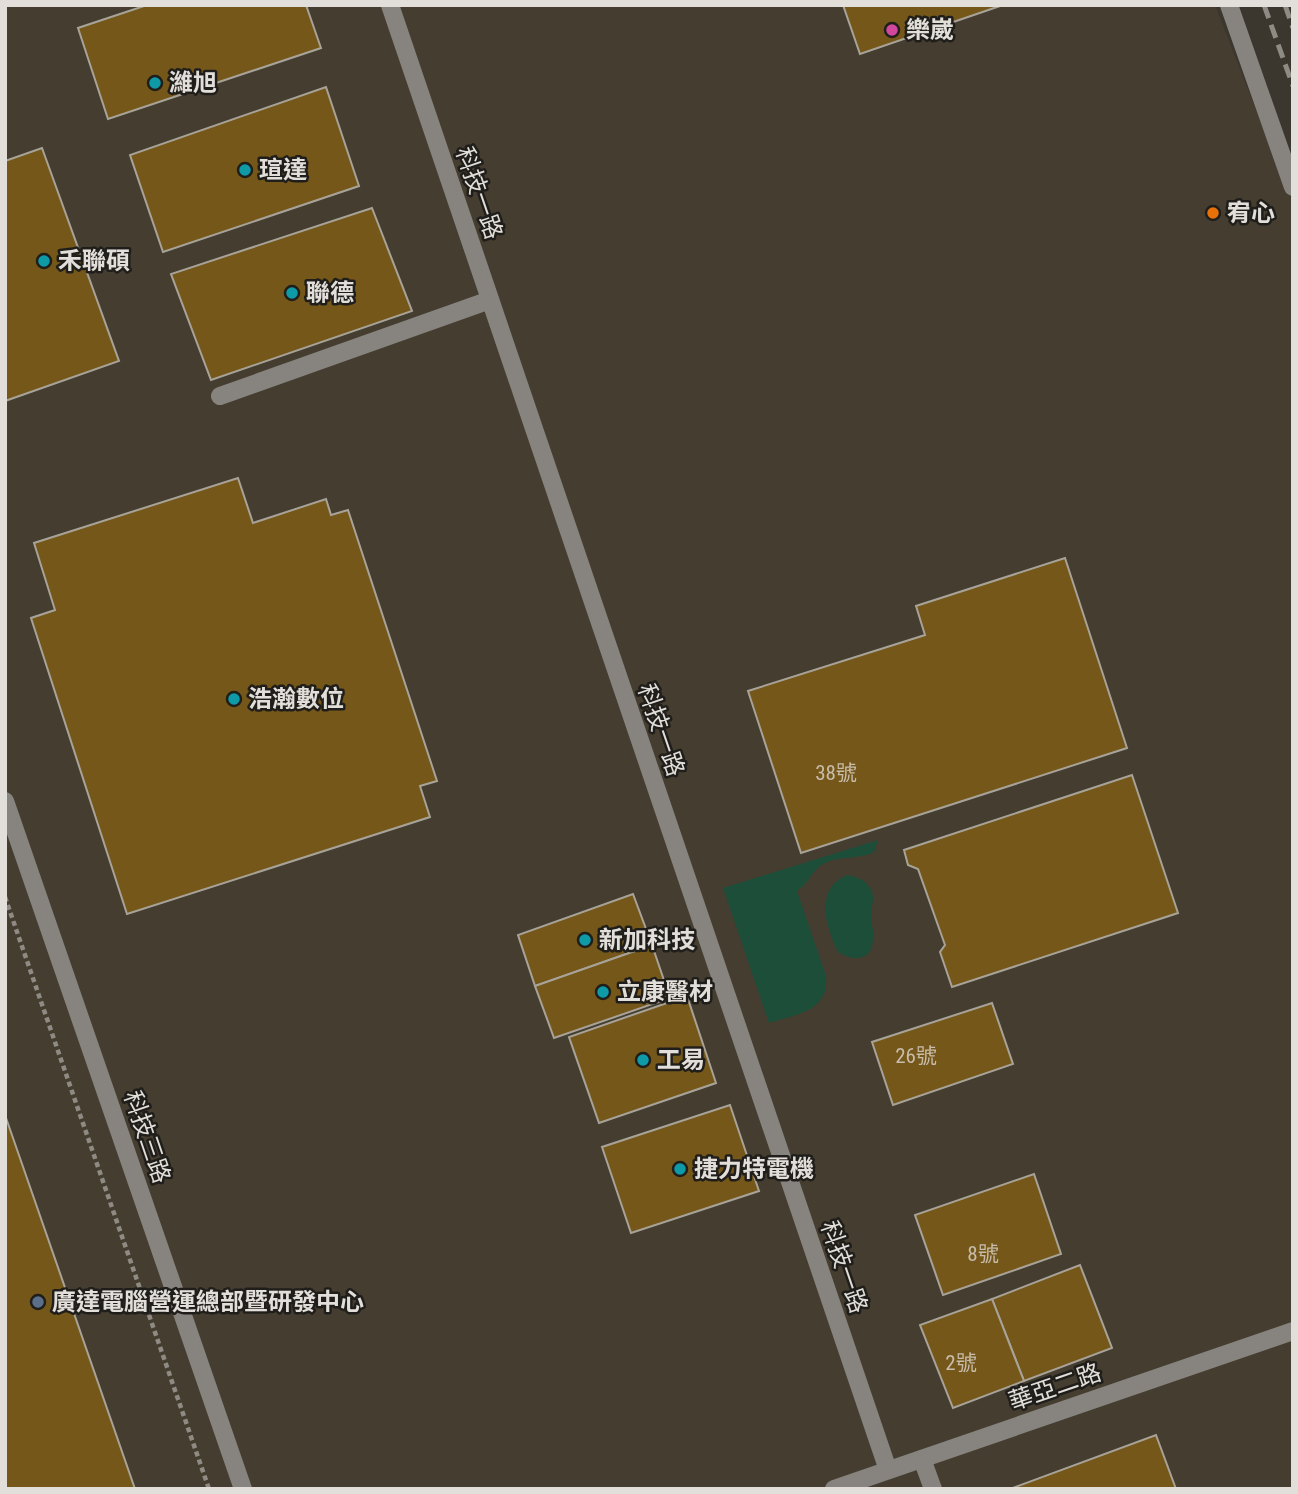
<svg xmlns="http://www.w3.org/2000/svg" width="1298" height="1494" font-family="'Roboto Condensed','Noto Sans TC',sans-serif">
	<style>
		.built { fill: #453e30 }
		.green { fill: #1c4e39 }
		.building { fill: #75571a; stroke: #a8a399; stroke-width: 2 }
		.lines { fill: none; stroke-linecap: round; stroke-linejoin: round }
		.path { stroke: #8f8b84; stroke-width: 4.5; stroke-dasharray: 5 3.5; stroke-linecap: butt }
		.minor { stroke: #878480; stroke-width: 18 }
		.rail { stroke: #8e8a84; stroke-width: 5; stroke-dasharray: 14 7; stroke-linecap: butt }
		.hotel-dot { fill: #d1479c; stroke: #201e1a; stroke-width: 2.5 }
		.culture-dot { fill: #0f9aa8; stroke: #201e1a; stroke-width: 2.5 }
		.food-dot { fill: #e8710a; stroke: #201e1a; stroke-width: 2.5 }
		.service-dot { fill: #5c6f8a; stroke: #201e1a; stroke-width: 2.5 }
		.labels { text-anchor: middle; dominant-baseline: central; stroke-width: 5; stroke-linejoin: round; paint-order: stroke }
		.number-label { font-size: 21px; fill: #c7bdaa }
		.poi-label { font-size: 24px; font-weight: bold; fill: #e2dfda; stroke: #201e1a; text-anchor: start }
		.street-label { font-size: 24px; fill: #e2dfda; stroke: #201e1a }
	</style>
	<rect width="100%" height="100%" fill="#3b362e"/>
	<path class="built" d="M5,5h1210l78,200v1284h-1288z"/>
	<g class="green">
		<path d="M878,840l-4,12c-17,9 -37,2 -54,14 -10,8 -11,17 -23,25l29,85c3,36 -30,38 -57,47l-46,-135z"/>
		<path d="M847,875c9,2 18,4 23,13 6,9 1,18 1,27 0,8 3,15 2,23 0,23 -19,24 -35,14 -12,-26 -24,-63 9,-77z"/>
	</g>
	<g class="building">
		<path d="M147,5h159l15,43 -213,71 -30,-91z"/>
		<path d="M843,5h160l-143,49z"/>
		<path d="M326,87l33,99 -196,66 -33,-97z"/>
		<path d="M42,148l77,213 -114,40v-240z"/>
		<path d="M372,208l40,103 -201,69 -40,-106z"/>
		<path d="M238,478l15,45 73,-24 5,16 17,-5 89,271 -17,5 10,31 -303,97 -96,-296 24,-8 -21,-67z"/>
		<path d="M1065,558l62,190 -326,105 -53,-162 177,-56 -9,-29z"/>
		<path d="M1132,775l46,138 -226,74 -12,-35 5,-7 -27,-76 -10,-4 -4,-15z"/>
		<path d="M633,894l19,51 -117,41 -17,-51z"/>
		<path d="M652,945l18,53 -116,40 -19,-52z"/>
		<path d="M687,996l29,87 -117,40 -30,-86z"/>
		<path d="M992,1003l21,61 -120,41 -21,-63z"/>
		<path d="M730,1105l29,86 -128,42 -29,-86z"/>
		<path d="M5,1115l130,374h-130z"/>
		<path d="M1034,1174l27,80 -118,41 -28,-80z"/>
		<path d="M1080,1265l32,83 -88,33 -32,-82z"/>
		<path d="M992,1299l32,82 -71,27 -33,-83z"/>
		<path d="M1156,1435l20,54h-166z"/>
	</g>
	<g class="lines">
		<path class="path" d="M5,897l204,592"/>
		<g class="minor">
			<path d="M390,5l498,1465"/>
			<path d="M1229,5l64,182"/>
			<path d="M220,396l270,-96"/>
			<path d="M5,801l238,688"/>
			<path d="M922,1459l11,30"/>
			<path d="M834,1489l459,-158"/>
		</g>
		<g class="rail">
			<path d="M1264,5l29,81"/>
			<path d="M1285,5l8,23"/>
		</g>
	</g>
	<circle class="hotel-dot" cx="892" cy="30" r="7"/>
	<g class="culture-dot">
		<circle cx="155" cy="83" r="7"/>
		<circle cx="245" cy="170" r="7"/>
		<circle cx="44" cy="261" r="7"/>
		<circle cx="292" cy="293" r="7"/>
		<circle cx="234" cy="699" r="7"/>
		<circle cx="585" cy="940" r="7"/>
		<circle cx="603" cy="992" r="7"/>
		<circle cx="643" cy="1060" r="7"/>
		<circle cx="680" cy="1169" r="7"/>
	</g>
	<circle class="food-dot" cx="1213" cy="213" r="7"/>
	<circle class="service-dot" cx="38" cy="1302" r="7"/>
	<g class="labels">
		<g class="number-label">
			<text x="836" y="773">38號</text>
			<text x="916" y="1056">26號</text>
			<text x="983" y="1254">8號</text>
			<text x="961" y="1363">2號</text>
		</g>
		<g class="poi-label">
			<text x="906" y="30">樂崴</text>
			<text x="169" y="83">濰旭</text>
			<text x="259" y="170">瑄達</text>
			<text x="1227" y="213">宥心</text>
			<text x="58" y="261">禾聯碩</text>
			<text x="306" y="293">聯德</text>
			<text x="248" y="699">浩瀚數位</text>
			<text x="599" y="940">新加科技</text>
			<text x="617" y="992">立康醫材</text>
			<text x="657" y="1060">工易</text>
			<text x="694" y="1169">捷力特電機</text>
			<text x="52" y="1302">廣達電腦營運總部暨研發中心</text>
		</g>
		<g class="street-label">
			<text transform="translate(479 193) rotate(71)">科技一路</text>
			<text transform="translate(661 730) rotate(71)">科技一路</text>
			<text transform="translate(147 1137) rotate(71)">科技三路</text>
			<text transform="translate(844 1267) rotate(71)">科技一路</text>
			<text transform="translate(1055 1387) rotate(-19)">華亞二路</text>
		</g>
	</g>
	<rect width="1298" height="1494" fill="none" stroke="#e2dfda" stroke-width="14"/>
</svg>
